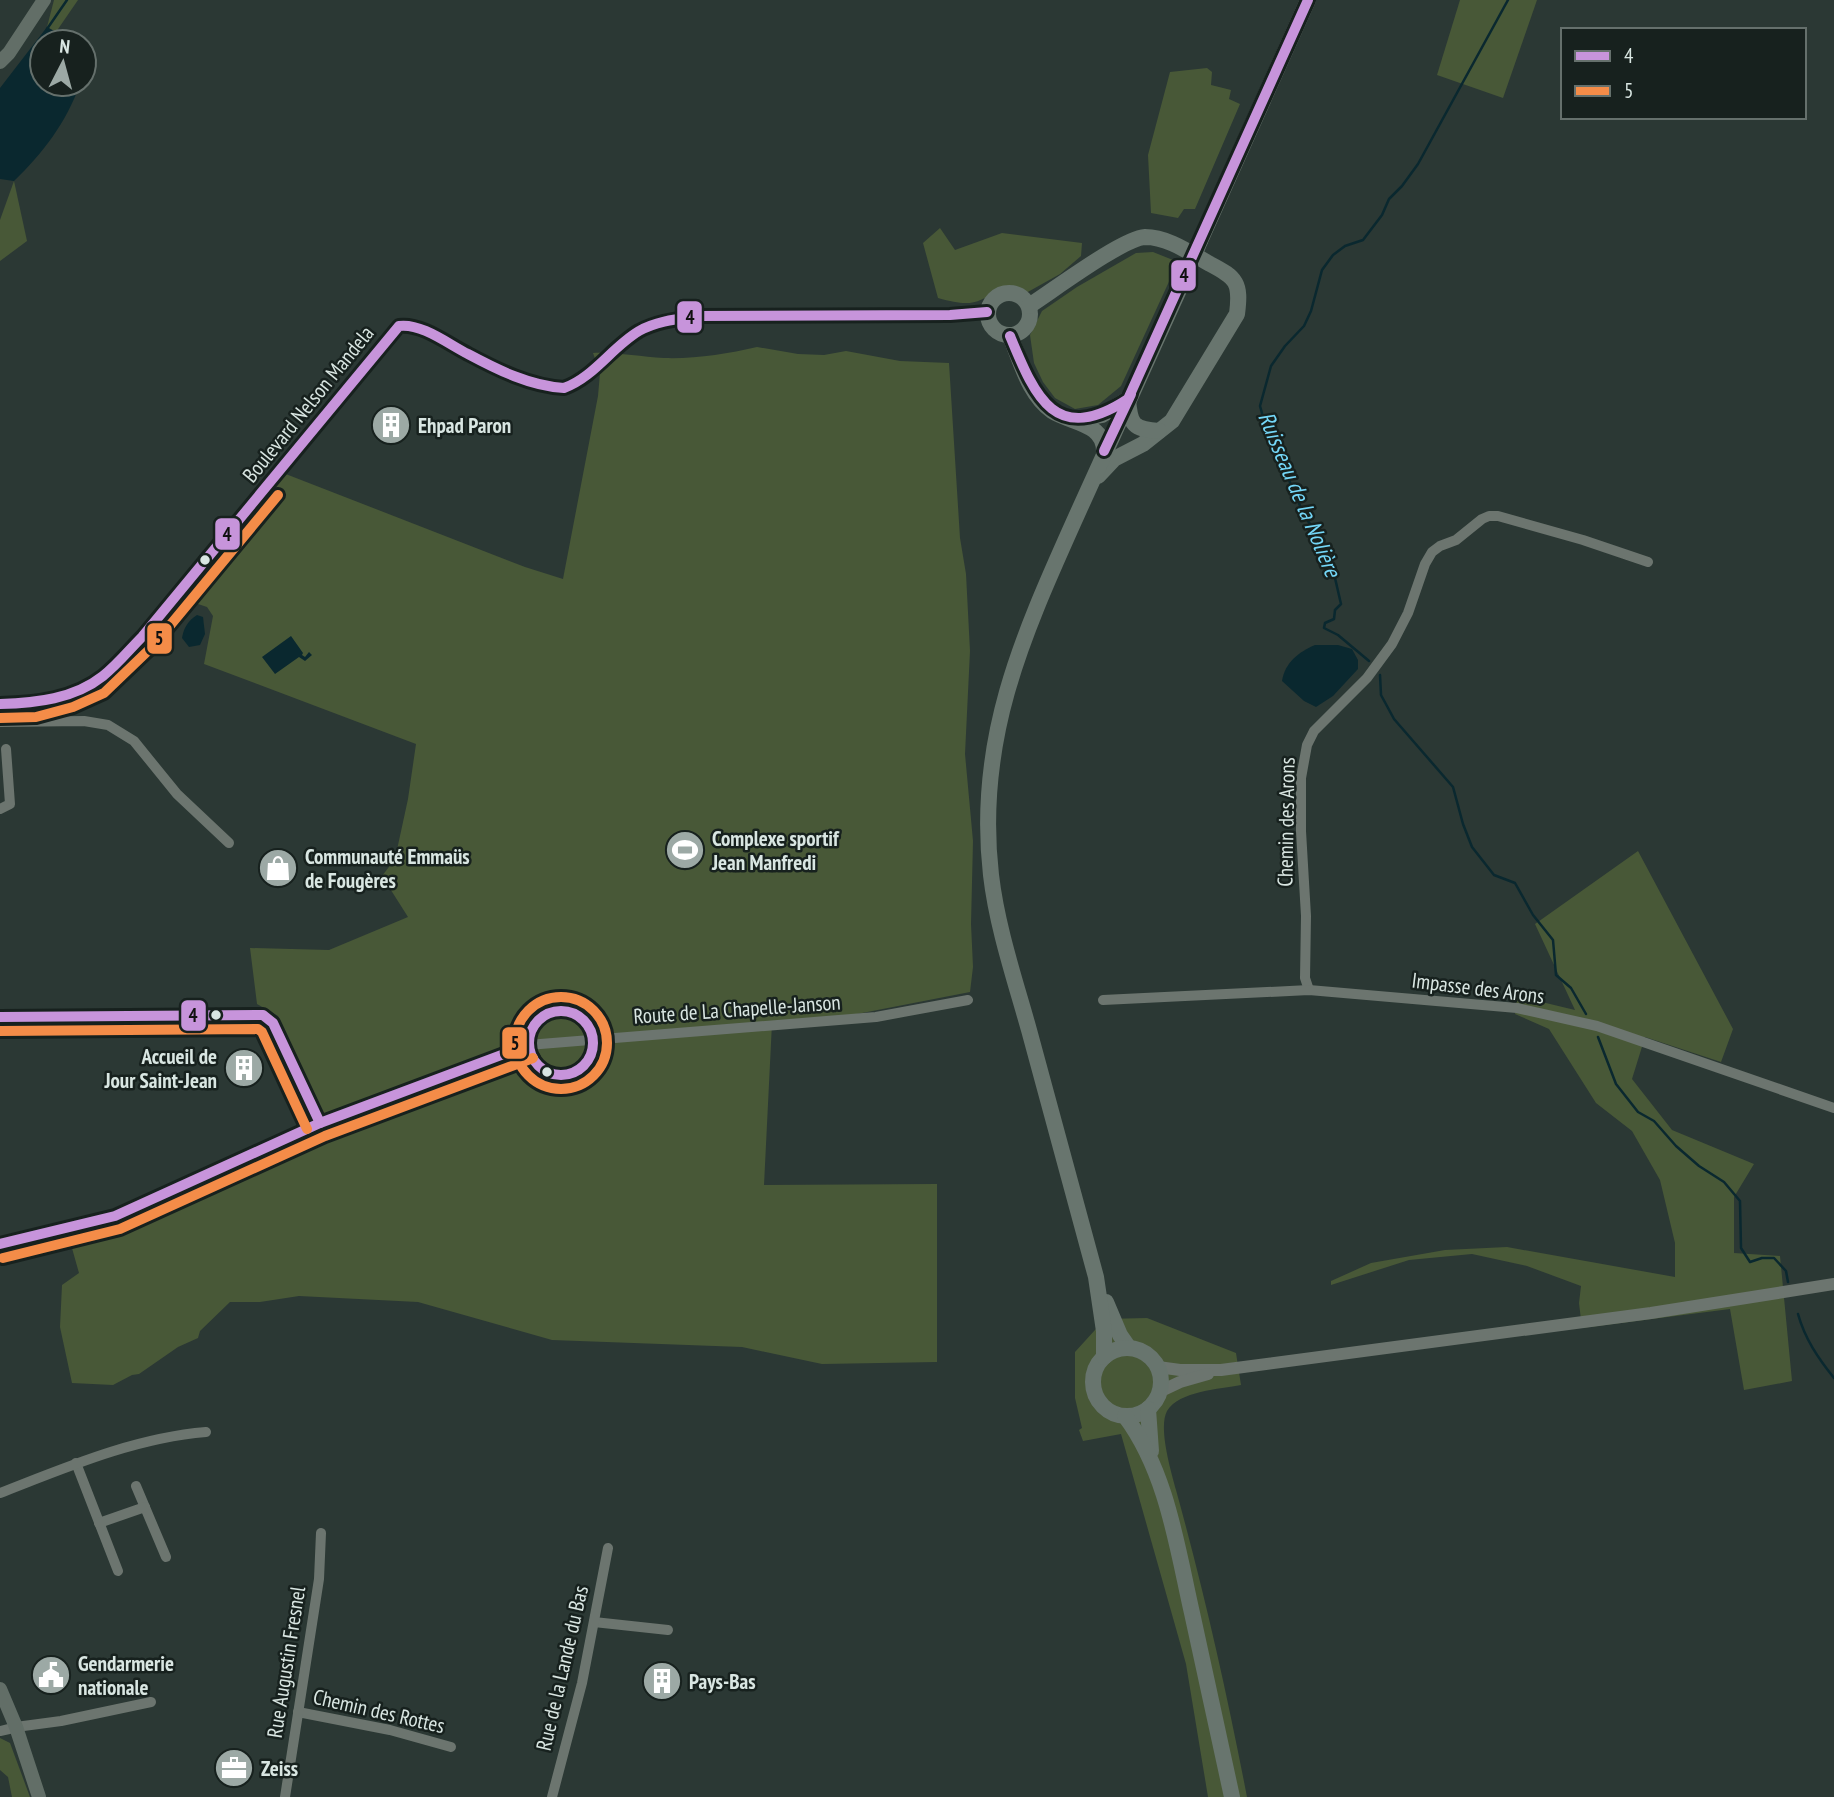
<svg xmlns="http://www.w3.org/2000/svg" width="1834" height="1797" font-family="'PT Sans Narrow',sans-serif">
	<style>
		.green { fill: #485837 }
		.water { fill: #0a282f }
		.lines { fill: none; stroke-linecap: round; stroke-linejoin: round }
		.stream { stroke: #0a282f; stroke-width: 2.5 }
		.minor { stroke: #6c756f; stroke-width: 10 }
		.tertiary { stroke: #6c756f; stroke-width: 12 }
		.secondary { stroke: #626e67; stroke-width: 14 }
		.primary { stroke: #68756e; stroke-width: 16 }
		.primary-bridge { stroke: #68756e; stroke-width: 16 }
		.bus-1-casing { stroke: #17211e; stroke-width: 16 }
		.bus-2-casing { stroke: #17211e; stroke-width: 16 }
		.bus-1 { stroke: #c794db; stroke-width: 10 }
		.bus-2 { stroke: #f48c48; stroke-width: 10 }
		.bus-dot { fill: #d9e6e2; stroke: #17211e; stroke-width: 2.5 }
		.labels { text-anchor: middle; dominant-baseline: central; stroke-width: 5; stroke-linejoin: round; paint-order: stroke }
		.street-label { font-size: 21px; fill: #d9e6e2; stroke: #17211e }
		.poi-label { font-size: 21px; font-weight: bold; fill: #d9e6e2; stroke: #17211e; text-anchor: start }
		.water-label { font-size: 23px; font-style: italic; fill: #74d7f8; stroke: #17211e }
		.line-badge { stroke: #17211e; stroke-width: 2.5 }
		.pale-badge-label { font-size: 19px; text-anchor: middle; font-weight: bold; fill: #111 }
	</style>
	<rect width="100%" height="100%" fill="#2b3834"/>
	<g class="green">
		<path d="M54,0h24l-22,32 -9,-5z"/>
		<path d="M1460,0h77l-34,98 -66,-23z"/>
		<path d="M1207,68l5,4 -1,13 20,5 -2,9 11,5 -45,105h-11l-6,9 -27,-5 -3,-58 22,-83z"/>
		<path d="M14,181l13,60 -27,20v-41z"/>
		<path d="M940,228l15,22 47,-17 80,10 -1,13 -21,18 -34,19 -25,-5c-26,18 -33,18 -63,10l-15,-55z"/>
		<path d="M1153,252l25,10 -57,124 -23,19 -23,4 -20,-11 -12,-16 -9,-19 -4,-28 12,-24 35,-24 59,-34z"/>
		<path d="M757,347l41,7 26,1 22,-4 54,10 49,2 11,175 6,36 4,77 -5,103 8,87 -2,83 2,43 -3,25 -113,22 -85,9 -8,162 173,-1v178l-115,2 -80,-17 -190,-7 -134,-38 -119,-6 -39,6h-30l-30,29 -2,7 -20,9 -39,27 -7,1 -19,10 -41,-2 -12,-56 2,-42 17,-12 -11,-39 47,-12 153,-73 60,-26 -50,-107 -21,-12 -7,-56 79,2 79,-33 -26,-41 13,-17 13,-60 8,-55 -212,-80 9,-48 -6,-9 -12,-4 83,-132 247,96 38,12 35,-183 2,-23 -7,-20c24,-1 47,4 71,5 31,1 63,-4 93,-11z"/>
		<path d="M1638,851l95,178 -12,33 -76,-25 -13,42 40,51 82,34 -20,33v56l46,3 12,125 -48,9 -14,-81 -148,19 -3,-25 2,-17 -54,-20 -55,-12 -63,6 -78,25v-4l40,-18 74,-13 62,-3 168,30v-34l-15,-63 -28,-49 -36,-28 -47,-74 -34,-15 2,-18 58,14 -40,-86z"/>
		<path d="M1147,1318l89,35 5,32c-21,4 -62,6 -74,26 -9,17 4,60 9,79 28,101 51,203 71,307h-39l-22,-133 -65,-230 -38,7 -4,-11 3,-2 -7,-30v-46l30,-33z"/>
		<path d="M0,1738l10,5 20,54h-18l-4,-20 -8,-7z"/>
	</g>
	<g class="water">
		<path d="M47,27l26,15h-31v42h38c-14,39 -37,69 -66,97l-14,-2v-91z"/>
		<path d="M197,615l6,2 2,17 -5,11 -11,2 -7,-9c2,-11 6,-17 15,-23z"/>
		<path d="M291,636l12,17 -1,2 3,2 4,-5 3,3 -7,6 -6,-4 -24,17 -13,-17z"/>
		<path d="M1315,645h23l14,4 6,11v9l-25,27 -17,11 -12,-6 -22,-20c3,-19 17,-29 33,-36z"/>
	</g>
	<g class="lines">
		<g class="stream">
			<path d="M47,29l20,-29"/>
			<path d="M1369,661l-31,-26 -14,-7 1,-5 9,-4 1,-9 6,-6 -6,-26 2,-5 -11,-25 -22,-33 -39,-91 -5,-18 11,-40 14,-20 19,-20 7,-15 11,-41 11,-15 12,-9 18,-6 19,-25 7,-16 13,-13 16,-22 90,-164"/>
			<path d="M1380,675l1,20 13,24 59,68 10,37 9,23 22,28 21,8 18,32 20,25 3,35 15,13 15,26"/>
			<path d="M1598,1037l18,47 22,28 16,9 22,25 23,20 25,16 16,19 1,47 9,14 12,-4h12l12,13 2,11"/>
			<path d="M1798,1314c7,25 20,44 36,64"/>
		</g>
		<g class="minor">
			<path d="M0,722l84,-1 24,4 26,16 43,53 52,49"/>
			<path d="M0,809l10,-5 -4,-55"/>
			<path d="M1309,990l-4,-12 1,-62 -5,-85v-53l6,-33 7,-14 53,-53 25,-34 16,-31 17,-49 7,-12 8,-6 16,-6 26,-21 7,-3h9l85,24 65,22"/>
			<path d="M1103,1000l206,-10 208,18 80,18 237,82"/>
			<circle cx="561" cy="1043" r="32"/>
			<path d="M0,1017l263,-2 10,8 47,100"/>
			<path d="M0,1244l115,-28 205,-93 208,-78 348,-28 92,-17"/>
			<path d="M76,1463l42,108"/>
			<path d="M136,1486l30,71"/>
			<path d="M0,1493c67,-26 134,-55 206,-61"/>
			<path d="M99,1523l46,-16"/>
			<path d="M594,1622l74,8"/>
			<path d="M298,1712l92,18 61,17"/>
			<path d="M16,1727l45,-6 90,-19"/>
			<path d="M0,1731l9,-2"/>
			<path d="M285,1797l34,-218 2,-46"/>
			<path d="M552,1797l30,-114 26,-135"/>
		</g>
		<g class="tertiary">
			<path d="M0,704c32,0 67,-4 95,-22 17,-11 32,-31 47,-45l257,-311 7,-1 15,4c31,16 110,63 143,59 18,-3 55,-43 72,-55 18,-12 41,-14 62,-17l252,-1 37,-3"/>
			<path d="M1158,1367l22,3h41l430,-57 183,-29"/>
			<path d="M1161,1391l19,-9 28,-8"/>
		</g>
		<g class="secondary">
			<path d="M0,62l9,-9 35,-53"/>
			<path d="M0,1689l16,38 23,70"/>
		</g>
		<g class="primary">
			<path d="M1200,241l108,-241"/>
			<circle cx="1009" cy="314" r="21"/>
			<path d="M1029,306c22,-14 94,-68 116,-69 23,0 45,16 65,27 27,14 31,19 27,50l-65,107 -29,23 -29,15 -16,17"/>
			<path d="M1010,336c11,25 18,58 42,75 19,12 52,12 52,40"/>
			<path d="M1128,399c2,26 5,30 31,32"/>
			<path d="M1076,420l26,-5 26,-16"/>
			<path d="M1106,1302l14,33 9,13"/>
			<circle cx="1127" cy="1382" r="34"/>
			<path d="M1104,1357v-26l-8,-54c-22,-82 -45,-164 -67,-247 -14,-50 -32,-103 -38,-155 -16,-139 34,-244 89,-367 36,-80 72,-159 108,-238"/>
			<path d="M1148,1409l3,42"/>
			<path d="M1125,1416c42,56 52,131 67,197 13,61 27,123 40,184"/>
		</g>
		<path class="primary-bridge" d="M1188,270l12,-29"/>
		<g class="bus-1-casing">
			<g id="bus-1">
				<path d="M1010,336c25,60 45,111 118,63l180,-399"/>
				<path d="M1104,451l27,-57"/>
				<path d="M0,704c36,-1 74,-5 103,-28 15,-12 26,-26 39,-39l257,-311c23,-3 49,18 69,28 30,16 62,32 96,34 30,-11 48,-41 75,-57 18,-10 39,-12 59,-15l252,-1 37,-3"/>
				<circle cx="561" cy="1043" r="32"/>
				<path d="M0,1017l263,-2 10,8 47,100"/>
				<path d="M0,1244l115,-28 205,-93 208,-78"/>
			</g>
		</g>
		<g class="bus-2-casing">
			<g id="bus-2">
				<path d="M0,718l36,-1 37,-10 31,-14 49,-47 125,-151"/>
				<circle cx="561" cy="1043" r="46"/>
				<path d="M0,1031l258,-2 4,3 45,97"/>
				<path d="M3,1258l117,-29 205,-93 208,-78"/>
			</g>
		</g>
		<use href="#bus-1" class="bus-1"/>
		<use href="#bus-2" class="bus-2"/>
	</g>
	<defs>
		<g id="building-disc" transform="scale(2.0125)"><circle r="9.5" fill="#9ca9a5" stroke="#17211e"/><path d="M-4-6H4V6H1V3H-1V6H-4ZM-2.5-4.3h1.7v1.8h-1.7ZM.8-4.3h1.7v1.8H.8ZM-2.5-1h1.7V.8h-1.7ZM.8-1h1.7V.8H.8Z" fill="#fff"/></g>
		<g id="stadium-disc" transform="scale(2.0125)"><circle r="9.5" fill="#9ca9a5" stroke="#17211e"/><path d="M0-5a6.5 5 0 1 0 0 10a6.5 5 0 1 0 0-10ZM-3.5-1.8h7v3.6h-7Z" fill="#fff"/></g>
		<g id="shop-disc" transform="scale(2.0125)"><circle r="9.5" fill="#9ca9a5" stroke="#17211e"/><path d="M-5-2.5h2.3a2.7 3.5 0 0 1 5.4 0H5L5.5 6h-11ZM-1.5-2.5h3a1.5 2.3 0 0 0-3 0Z" fill="#fff"/></g>
		<g id="civic-disc" transform="scale(2.0125)"><circle r="9.5" fill="#9ca9a5" stroke="#17211e"/><path d="M-.6-6.5H3V-4.5H.6V-3L4-1V1h2V6H-6V1h2V-1L-.6-3ZM-1.2 2.5V6h2.4V2.5Z" fill="#fff"/></g>
		<g id="office-disc" transform="scale(2.0125)"><circle r="9.5" fill="#9ca9a5" stroke="#17211e"/><path d="M-6-3h4V-5.5h4V-3h4V5H-6ZM-1-4.5V-3h2v-1.5ZM-6 0V1H6V0Z" fill="#fff"/></g>
	</defs>
	<g fill-rule="evenodd">
		<use href="#building-disc" x="391" y="425"/>
		<use href="#stadium-disc" x="685" y="850"/>
		<use href="#shop-disc" x="278" y="868"/>
		<use href="#building-disc" x="244" y="1068"/>
		<use href="#civic-disc" x="51" y="1675"/>
		<use href="#building-disc" x="662" y="1681"/>
		<use href="#office-disc" x="234" y="1768"/>
	</g>
	<g class="bus-dot">
		<circle cx="205" cy="560" r="6"/>
		<circle cx="216" cy="1015" r="6"/>
		<circle cx="547" cy="1072" r="6"/>
	</g>
	<g class="labels">
		<g class="street-label">
			<text transform="translate(308 404) rotate(-51)">Boulevard Nelson Mandela</text>
			<text transform="translate(1286 822) rotate(-89)">Chemin des Arons</text>
			<text transform="translate(1478 988) rotate(7)">Impasse des Arons</text>
			<text transform="translate(737 1009) rotate(-4)">Route de La Chapelle-Janson</text>
			<text transform="translate(286 1662) rotate(-81)">Rue Augustin Fresnel</text>
			<text transform="translate(562 1668) rotate(-77)">Rue de la Lande du Bas</text>
			<text transform="translate(379 1711) rotate(13)">Chemin des Rottes</text>
		</g>
		<g class="poi-label">
			<text x="418" y="425">Ehpad Paron</text>
			<text x="712" y="838">Complexe sportif<tspan x="712" dy="24">Jean Manfredi</tspan></text>
			<text x="305" y="856">Communauté Emmaüs<tspan x="305" dy="24">de Fougères</tspan></text>
			<text x="217" y="1056" text-anchor="end">Accueil de<tspan x="217" dy="24">Jour Saint-Jean</tspan></text>
			<text x="78" y="1663">Gendarmerie<tspan x="78" dy="24">nationale</tspan></text>
			<text x="689" y="1681">Pays-Bas</text>
			<text x="261" y="1768">Zeiss</text>
		</g>
		<g class="water-label">
			<text transform="translate(1300 494) rotate(67)">Ruisseau de la Nolière</text>
		</g>
	</g>
	<g class="line-badge">
		<rect x="1170" y="259" width="27" height="33" rx="7" fill="#c794db"/>
		<rect x="676" y="300" width="27" height="34" rx="7" fill="#c794db"/>
		<rect x="214" y="517" width="27" height="34" rx="7" fill="#c794db"/>
		<rect x="146" y="622" width="27" height="33" rx="7" fill="#f48c48"/>
		<rect x="180" y="999" width="27" height="33" rx="7" fill="#c794db"/>
		<rect x="501" y="1026" width="27" height="34" rx="7" fill="#f48c48"/>
	</g>
	<g class="pale-badge-label">
		<text x="1184" y="282">4</text>
		<text x="690" y="324">4</text>
		<text x="227" y="541">4</text>
		<text x="159" y="645">5</text>
		<text x="193" y="1022">4</text>
		<text x="515" y="1050">5</text>
	</g>
	<rect x="1561" y="28" width="245" height="91" fill="#17211e" stroke="#65706c" stroke-width="2"/>
	<rect x="1575" y="51" width="35" height="10" fill="#c794db" stroke="#65706c" stroke-width="2"/>
	<text x="1624" y="63" font-size="21" fill="#d9e6e2">4</text>
	<rect x="1575" y="86" width="35" height="10" fill="#f48c48" stroke="#65706c" stroke-width="2"/>
	<text x="1624" y="98" font-size="21" fill="#d9e6e2">5</text>
	<g transform="translate(63 63) rotate(6)"><circle r="33" fill="#17211e" stroke="#65706c" stroke-width="2"/>
	<path d="M0-5L12 26L0 18L-12 26Z" fill="#9ca9a5"/>
	<text y="-10" font-size="19" font-weight="bold" text-anchor="middle" fill="#d9e6e2">N</text>
	</g>
</svg>
